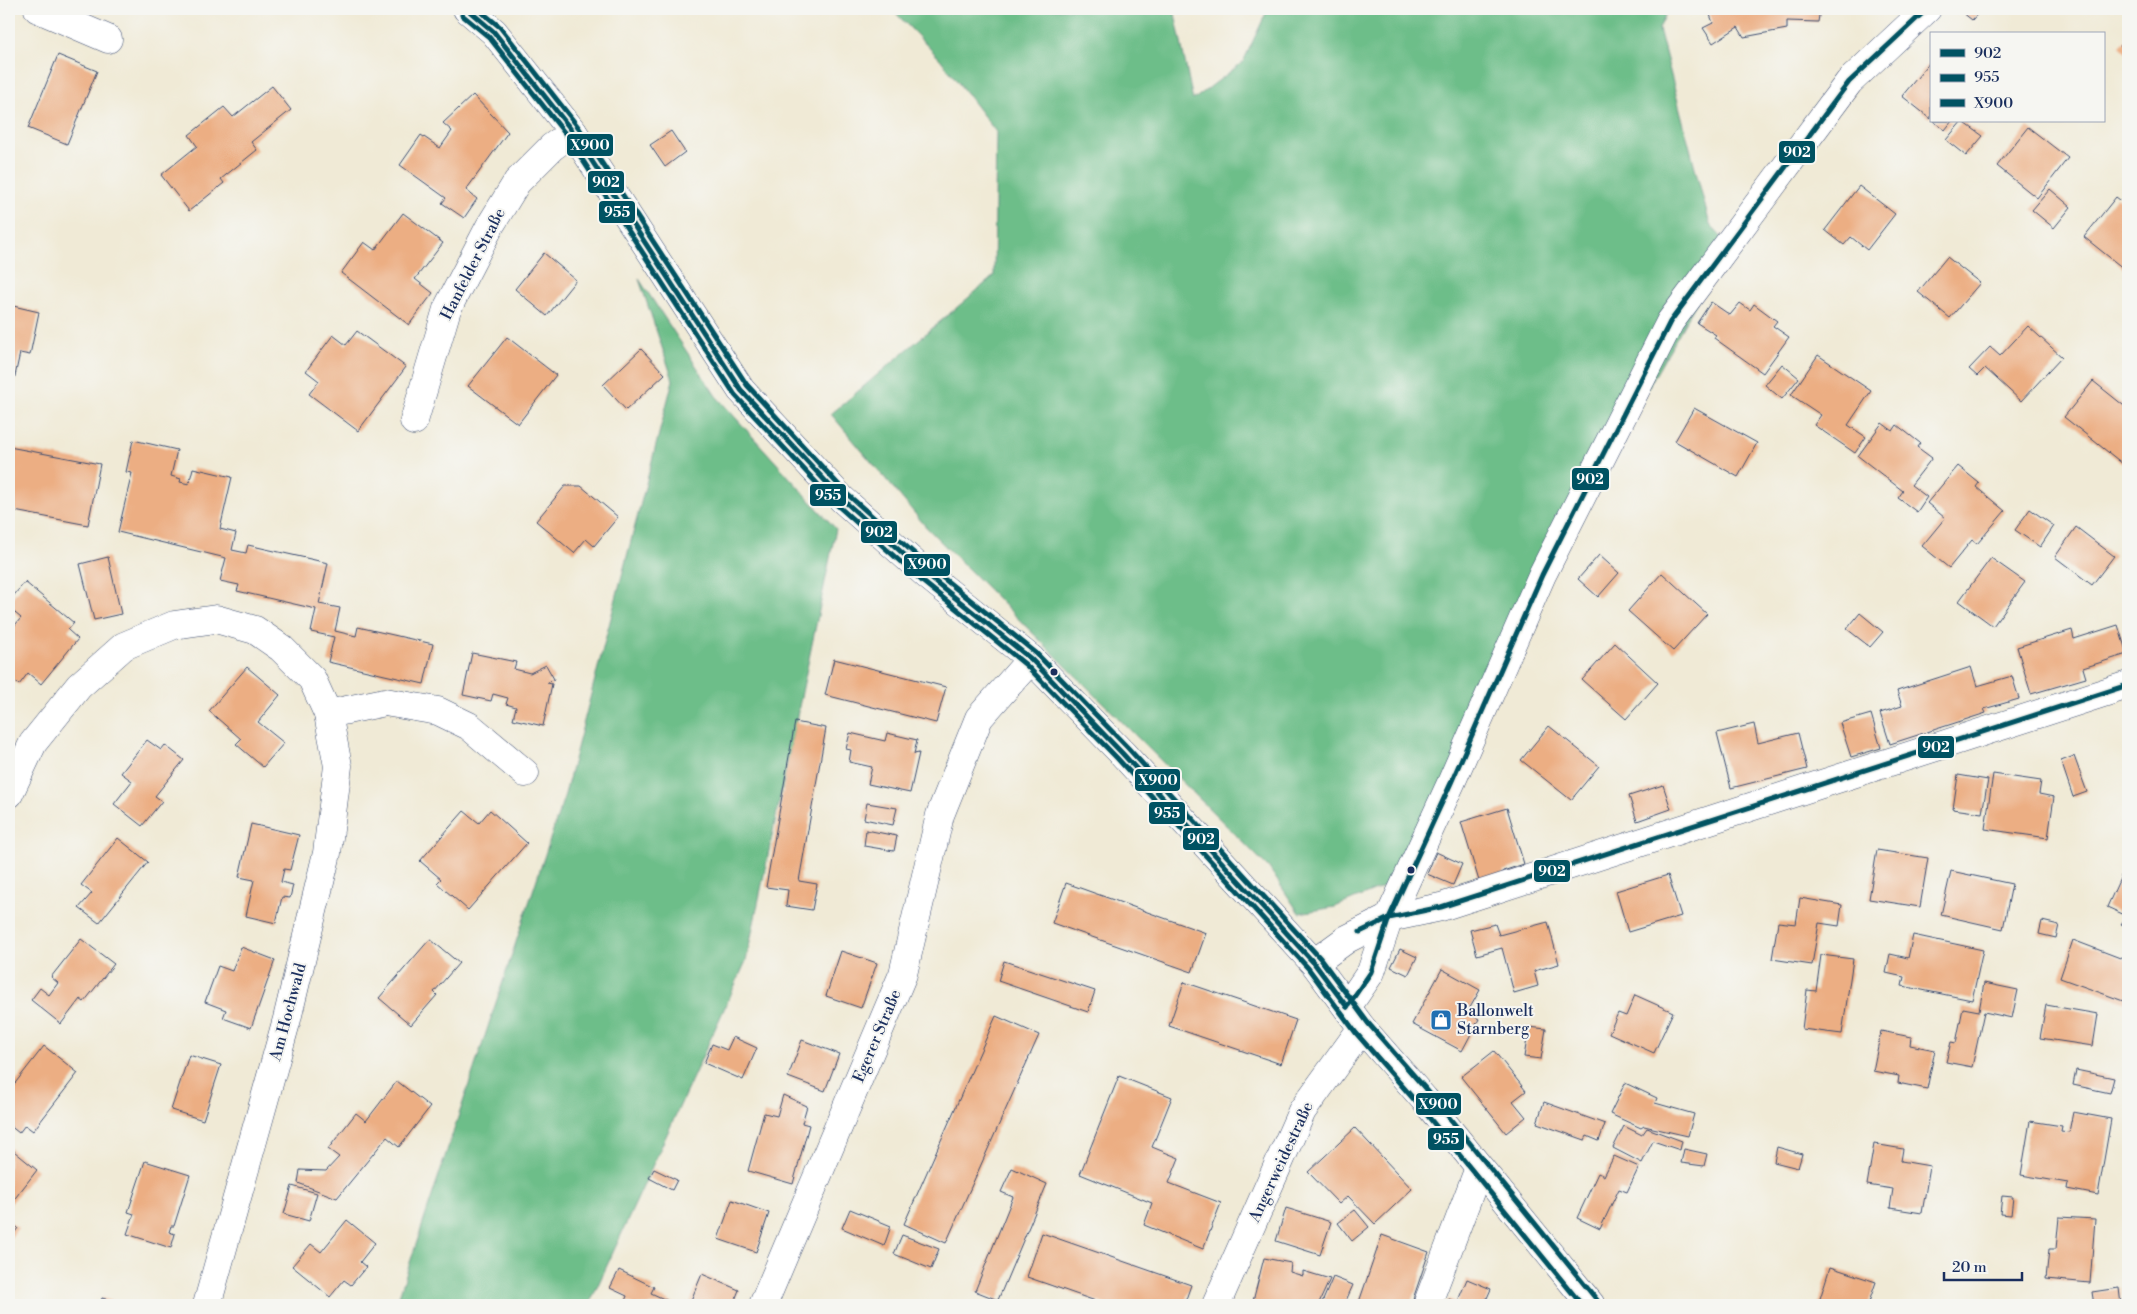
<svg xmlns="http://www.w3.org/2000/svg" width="2137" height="1314" font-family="'Libre Bodoni',serif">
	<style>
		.forest { fill: #6dbe89; stroke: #447674 }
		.building { fill: #ecae83 }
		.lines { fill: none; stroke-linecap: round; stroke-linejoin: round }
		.minor-casing { stroke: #3b4b70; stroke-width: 29 }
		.tertiary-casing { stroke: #3b4b70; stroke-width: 29 }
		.minor { stroke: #fff; stroke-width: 28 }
		.tertiary { stroke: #fff; stroke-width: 28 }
		.bus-1-casing { stroke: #f6f6f2; stroke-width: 9 }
		.bus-2-casing { stroke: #f6f6f2; stroke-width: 9 }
		.bus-3-casing { stroke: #f6f6f2; stroke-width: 9 }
		.bus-1 { stroke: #005262; stroke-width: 5 }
		.bus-2 { stroke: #005262; stroke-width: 5 }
		.bus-3 { stroke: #005262; stroke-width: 5 }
		.bus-dot { fill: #1b2f5e; stroke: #f6f6f2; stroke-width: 2 }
		.labels { text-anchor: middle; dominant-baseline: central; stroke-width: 4; stroke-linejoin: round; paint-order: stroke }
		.street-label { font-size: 16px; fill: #1b2f5e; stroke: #f6f6f2 }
		.poi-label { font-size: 16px; fill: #1b2f5e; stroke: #f6f6f2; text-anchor: start }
		.line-badge { stroke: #f6f6f2; stroke-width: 2 }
		.badge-label { font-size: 14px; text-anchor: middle; font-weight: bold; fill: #fff }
	</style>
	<rect width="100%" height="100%" fill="#f6f6f2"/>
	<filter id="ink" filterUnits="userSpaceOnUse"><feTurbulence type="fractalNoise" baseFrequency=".02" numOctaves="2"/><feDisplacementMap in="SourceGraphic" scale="10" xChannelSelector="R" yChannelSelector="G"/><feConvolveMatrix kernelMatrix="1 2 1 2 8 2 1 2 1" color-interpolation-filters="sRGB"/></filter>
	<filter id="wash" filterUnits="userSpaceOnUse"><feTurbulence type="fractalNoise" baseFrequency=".0096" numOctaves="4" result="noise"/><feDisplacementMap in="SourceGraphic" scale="20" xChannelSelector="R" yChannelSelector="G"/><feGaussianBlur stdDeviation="1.12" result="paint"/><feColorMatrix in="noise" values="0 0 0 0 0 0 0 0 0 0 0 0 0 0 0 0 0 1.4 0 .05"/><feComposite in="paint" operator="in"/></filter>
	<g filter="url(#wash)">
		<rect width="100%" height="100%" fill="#f0ead6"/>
		<g class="forest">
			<path d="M892,9h282l19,91 50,-38 25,-53h400l-9,20 51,196 19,20 -187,330 -134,302 -73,30 -36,6 -30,-45 -342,-340 -96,-114 163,-138 2,-144 -55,-72z"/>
			<path d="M639,279l77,117 120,133 -90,432 -157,344h-193l169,-511 108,-414z"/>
		</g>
		<g id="blocks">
			<g class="building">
				<path d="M1708,9h42v2l12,-2h58l-2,13 -31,-1v8l-43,8 -6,-10 -25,16 -10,-15 10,-5z"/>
				<path d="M1958,9h24l-10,11z"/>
				<path d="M2128,38v16l-8,-8z"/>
				<path d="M58,55l39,16 -30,73 -39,-16z"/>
				<path d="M1931,61v58l-29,-23z"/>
				<path d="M272,86l19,24 -40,32 6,8 -36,29 3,4 -35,28 -28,-36 36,-29 -8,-11 35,-28 9,10z"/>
				<path d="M473,95l35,37 -42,58 11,9 -13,19 -22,-15 4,-5 -46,-33 21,-30 19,13 12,-17 -9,-8z"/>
				<path d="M1933,121h19l-7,9z"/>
				<path d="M1962,121l21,15 -17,20 -20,-16z"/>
				<path d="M2028,127l40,31 -31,40 -40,-32z"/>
				<path d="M671,131l14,21 -20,15 -15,-22z"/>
				<path d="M1859,186l36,28 -28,36 -16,-13 -7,8 -19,-15z"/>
				<path d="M2050,189l21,18 -17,21 -22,-18z"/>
				<path d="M2116,197l12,9v58l-4,5 -40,-32z"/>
				<path d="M403,213l40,30 -28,36 18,14 -24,32 -68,-52 23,-31 11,8z"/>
				<path d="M544,253l32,27 -29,36 -32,-27z"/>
				<path d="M1947,257l33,26 -30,35 -32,-26z"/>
				<path d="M1711,302l19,13 10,-12 10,7 4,-6 23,17 -4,5 16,11 -26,36 -49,-35 2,-3 -19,-12z"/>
				<path d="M9,305l30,7 -9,43 -10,-2 -8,37 -3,-1z"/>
				<path d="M2028,326l34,31 -41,44 -36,-33 -8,8 -8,-7 21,-22 10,9z"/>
				<path d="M357,331l49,36 -48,64 -49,-37 10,-13 -13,-10 27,-36 13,10z"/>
				<path d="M507,337l49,38 -38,49 -50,-38z"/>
				<path d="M641,349l24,25 -39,36 -23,-25z"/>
				<path d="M1818,355l53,36 -23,34 18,12 -11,16 -41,-28 7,-10 -30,-20z"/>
				<path d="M1782,364l17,14 -17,21 -17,-14z"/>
				<path d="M2093,381l35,28v59l-64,-51z"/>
				<path d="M1694,408l63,35 -19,34 -63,-36z"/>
				<path d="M1882,423l11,8 4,-6 23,18 -3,4 15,11 -21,27 16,12 -10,15 -19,-14 5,-7 -45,-35z"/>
				<path d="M133,440l44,10 -6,26 10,3 -1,3 9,2 4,-16 39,9 -12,52 16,4 -4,17 14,3 2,-8 80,18 -9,41 21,4 -5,23 21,5 2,-9 75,17 -9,40 -96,-22 6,-25 -23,-5 5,-23 -79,-18 2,-6 -19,-4 6,-23 -108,-26 14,-59 -6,-1z"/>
				<path d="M9,447l91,17 -12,61 -79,-15z"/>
				<path d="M1958,466l21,17 -3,4 29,24 -28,33 -5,-4 -23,28 -27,-22 23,-28 -18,-15z"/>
				<path d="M565,486h16l37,31 -24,29 -8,-7 -12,14 -38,-32z"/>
				<path d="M2030,509l24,17 -14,21 -25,-17z"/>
				<path d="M2076,527l38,29 -22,29 -37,-28z"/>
				<path d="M1599,555l20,18 -21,24 -20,-18z"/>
				<path d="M108,557l13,57 -27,6 -14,-56z"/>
				<path d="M1991,558l34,24 -32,44 -34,-25z"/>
				<path d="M1662,573l45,41 -34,37 -45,-40z"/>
				<path d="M25,582l49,41 -6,7 10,9 -37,45 -13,-11 -9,12 -10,-9v-44l12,-14 -12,-10v-7z"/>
				<path d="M1860,613l23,19 -13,15 -23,-18z"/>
				<path d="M2118,625l9,29 -44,14 3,10 -55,16 -14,-47 55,-17 2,9z"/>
				<path d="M1615,643l43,40 -32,36 -44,-39z"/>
				<path d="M472,653l44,9 -2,7 16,4 16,-8 8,14 -7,4 5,1 -9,42 -30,-7 3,-12 -10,-3 2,-6 -15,-4 -2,7 -28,-6z"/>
				<path d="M834,659l112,28 -10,36 -111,-28z"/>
				<path d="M247,667l33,28 -22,27 26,21 -21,24 -27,-23 5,-5 -32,-28z"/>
				<path d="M1971,667l6,19 35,-10 7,23 -35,10 2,4 -96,31 -10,-31 22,-7 -5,-15z"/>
				<path d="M1871,714l10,34 -30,9 -11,-34z"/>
				<path d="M795,722l31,6 -27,153 18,3 -5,26 -26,-4 2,-16 -22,-3z"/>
				<path d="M1754,724l4,19 40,-10 9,36 -76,19 -14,-55z"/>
				<path d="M1549,726l50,40 -28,34 -50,-40z"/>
				<path d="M850,733l35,8 2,-8 30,7 -3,14 5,-1 -9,40 -42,-9 4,-17 -23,-5 2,-12 -5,-1z"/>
				<path d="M147,740l14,10 4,-5 19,15 -29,36 7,5 -20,25 -28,-22 18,-23 -11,-8z"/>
				<path d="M2074,756l13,36 -14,5 -12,-36z"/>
				<path d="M1993,774l48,7 -2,13 15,3 -6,41 -63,-9z"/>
				<path d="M1958,775l30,5 -6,33 -29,-4z"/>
				<path d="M1663,785l8,24 -34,12 -8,-25z"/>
				<path d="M867,803l30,5 -4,17 -29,-6z"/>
				<path d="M1507,808l17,56 -21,7 1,2 -25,8 -18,-59z"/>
				<path d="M490,810l37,33 -59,67 -31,-27 4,-4 -21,-18 44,-50 15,12z"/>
				<path d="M251,824l48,11 -9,35 -6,-1 -3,13 12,3 -3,13 -8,-1 -6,26 -30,-7 8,-36 -15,-3z"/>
				<path d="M866,830l31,6 -3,15 -30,-5z"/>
				<path d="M118,838l30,24 -49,61 -20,-15 13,-15 -11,-8z"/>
				<path d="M1877,850l51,8 -8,49 -51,-8z"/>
				<path d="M1436,852l26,12 -9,21 -26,-11z"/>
				<path d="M1951,871l61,13 -9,45 -62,-14z"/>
				<path d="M2122,874l6,3v50l-7,-3 6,-8 -20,-9z"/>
				<path d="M1668,875l13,41 -53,16 -12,-41z"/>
				<path d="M1066,883l140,50 -14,39 -140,-49z"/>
				<path d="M1800,898l42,7 -3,21 -20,-3 -7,42 -40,-6 6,-37 18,2z"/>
				<path d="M2042,921l17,4 -3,13 -17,-4z"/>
				<path d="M1548,922l11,42 -25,7 4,15 -24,7 -12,-45 -25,7 -7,-25 25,-6 4,11z"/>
				<path d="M1913,935l70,15 -11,50 -70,-14 2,-9 -18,-4 4,-19 18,4z"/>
				<path d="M81,939l33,25 -30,38 -4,-3 -19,25 -30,-24 9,-12 9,7 9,-12 -7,-6z"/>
				<path d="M430,939l29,24 -25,29 3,3 -26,30 -32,-27z"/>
				<path d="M2073,940l55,21v35l-2,6 -66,-24z"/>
				<path d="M241,947l34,13 -24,68 -28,-10 3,-8 -21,-8 13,-36 14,5z"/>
				<path d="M1400,949l17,8 -9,18 -17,-8z"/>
				<path d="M841,951l36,12 -16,45 -35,-12z"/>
				<path d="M1821,955l32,4 -11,75 -40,-5 5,-39 9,1z"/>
				<path d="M1004,961l91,30 -7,21 -90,-31z"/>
				<path d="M1442,969l38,21 -13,23 12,6 -17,32 -50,-27z"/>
				<path d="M1184,982l112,38 -15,44 -112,-38z"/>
				<path d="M1984,983l34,7 -6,28 -28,-6 -12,55 -26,-5 5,-20 5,1 7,-35 16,3z"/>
				<path d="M1635,995l38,17 -19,41 -45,-20 9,-20 8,3z"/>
				<path d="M2046,1005l52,9 -5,32 -53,-8z"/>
				<path d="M996,1016l43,19 -93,208 -42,-19z"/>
				<path d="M1529,1027l17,2 -5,30 -17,-2z"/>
				<path d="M1881,1031l30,6 -1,8 25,5 -8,39 -29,-6 1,-7 -26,-5z"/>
				<path d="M733,1037l24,11 -14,32 -39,-17 8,-19 15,6z"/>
				<path d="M802,1040l37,14 -14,37 -37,-14z"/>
				<path d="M44,1046l34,27 -45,58 -8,-6 -6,8 -10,-8v-34z"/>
				<path d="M1494,1051l32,40 -13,10 13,16 -20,16 -45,-56z"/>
				<path d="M189,1055l32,10 -18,55 -32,-10z"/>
				<path d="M2076,1070l38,8 -4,15 -37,-8z"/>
				<path d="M1119,1076l53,21 -20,50 27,11 -10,25 52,20 -18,46 -59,-24 8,-22 -72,-29z"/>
				<path d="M397,1081l33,26 -31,40 -12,-10 -50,61 -39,-15 2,-13 26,1 13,-14 -11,-8 28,-36 10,8z"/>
				<path d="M1625,1083l32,15 -2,5 39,11 -6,22 -44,-10 -3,2 -31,-14z"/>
				<path d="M783,1095l24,11 -5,17 7,2 -16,59 -45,-13 16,-58 13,3z"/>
				<path d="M1544,1102l61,22 -6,17 -12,-5 -2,4 -48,-17z"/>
				<path d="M2073,1112l38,7 -13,76 -31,-6 1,-6 -47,-8 9,-54 32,5 -1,5 8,1z"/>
				<path d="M1624,1126l18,9 5,-7 35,13 -2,9 -27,-9 -11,22 -29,-15z"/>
				<path d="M1355,1128l57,61 -37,35 -27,-28 -9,8 -31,-32z"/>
				<path d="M1874,1144l29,5 -2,12 29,5 -8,47 -32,-5 3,-19 -26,-4z"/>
				<path d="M9,1147l28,23 -28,36z"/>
				<path d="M1777,1147l25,7 -4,14 -24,-6z"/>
				<path d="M1684,1149l23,5 -3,12 -23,-3z"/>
				<path d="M1614,1156l25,11 -12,25 -8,-3 -19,40 -23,-11 21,-45 6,3z"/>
				<path d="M145,1161l45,14 -16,51h-3l-2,6 6,2 -4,14 -44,-14 7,-20 -6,-2z"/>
				<path d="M1012,1168l35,16 -49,116 -23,-9 38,-94 -12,-5z"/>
				<path d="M654,1169l23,11 -5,10 -23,-12z"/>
				<path d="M292,1186l25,7 -8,28 -25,-7z"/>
				<path d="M2002,1196l11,1 -2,18 -11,-1z"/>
				<path d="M732,1200l37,13 -13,39 -38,-13z"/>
				<path d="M1286,1208l45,14 -11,33 -44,-14z"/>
				<path d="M850,1209l41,17 -7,20 -42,-18z"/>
				<path d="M1355,1210l14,17 -17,14 -14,-18z"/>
				<path d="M2059,1217l36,2 -5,64 -44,-4 3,-30h7z"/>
				<path d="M347,1220l28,23 -15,19 6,5 -15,18 -7,-5 -14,17 -38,-31 19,-22 10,8z"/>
				<path d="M9,1221l9,7 -9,12z"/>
				<path d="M1042,1233l149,52 -7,20h-77l-80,-28z"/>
				<path d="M902,1235l37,14 -8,20 -37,-15z"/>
				<path d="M1382,1235l47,17 -18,53h-53z"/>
				<path d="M1264,1258l27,5 -1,9 13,4v-5l27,8 -12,26h-66z"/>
				<path d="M1830,1267l46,15 -8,23h-50z"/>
				<path d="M619,1270l35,17 -3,6 26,12h-42l-10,-4 2,-5 -17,-8z"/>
				<path d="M702,1274l37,16 -6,15h-44z"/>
				<path d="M1333,1277l20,8 -9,20h-23z"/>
				<path d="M1467,1279l24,10 -7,16h-38l3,-6 8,4z"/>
				<path d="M2119,1288l2,17h-27l-2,-13z"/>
				<path d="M102,1298l25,7h-27z"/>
			</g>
		</g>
	</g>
	<g filter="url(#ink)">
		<use href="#blocks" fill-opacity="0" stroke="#3b4b70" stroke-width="1"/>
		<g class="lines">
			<g class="minor-casing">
				<g id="minor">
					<path d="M38,9l70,30"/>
					<path d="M414,421l33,-112 43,-83 27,-44 35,-35 21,-15"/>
					<path d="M328,714l57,-12 53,9 31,15 56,47"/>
					<path d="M9,794l24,-51 46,-57 45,-40 50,-21 42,-6 39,11 26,18 31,31 16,35 10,52 -11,87 -40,166 -80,286"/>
					<path d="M1389,918l52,-11 687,-222"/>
					<path d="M763,1305l140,-331 37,-159 39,-97 52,-59"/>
					<path d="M1216,1305l86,-194 60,-83"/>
					<path d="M1427,1305l52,-137"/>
				</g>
			</g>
			<g class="tertiary-casing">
				<g id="tertiary">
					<path d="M467,9l27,23 79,100 168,258 101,109 85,76 104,84 91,94 192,210 48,65 62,71 167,206"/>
					<path d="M1314,963l33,-24 42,-21"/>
					<path d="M1347,1007l24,-35 18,-54 62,-135 91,-208 128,-253 179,-240 78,-73"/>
				</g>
			</g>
			<use href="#minor" class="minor"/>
			<use href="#tertiary" class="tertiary"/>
			<g class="bus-1-casing">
				<g id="bus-1">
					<path d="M467,9l27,23 79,100 168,258 101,109 85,76 104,84 91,94 192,210 33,44"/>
					<path d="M1360,932l29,-14 52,-11 687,-222"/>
					<path d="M1347,1007l24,-35 18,-54 62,-135 91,-208 128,-253 179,-240 78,-73"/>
				</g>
			</g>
			<g class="bus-2-casing">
				<path id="bus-2" d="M462,15l27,22 78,99 168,259 102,110 85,76 104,84 91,93 191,210 48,65 62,71 164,201"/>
			</g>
			<g class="bus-3-casing">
				<path id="bus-3" d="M478,9l22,18 79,101 168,257 100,109 85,75 104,84 92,95 192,210 48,65 62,71 167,206"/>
			</g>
			<use href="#bus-1" class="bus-1"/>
			<use href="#bus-2" class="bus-2"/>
			<use href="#bus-3" class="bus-3"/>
		</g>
	</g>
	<defs>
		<g id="shop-square" transform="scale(1.125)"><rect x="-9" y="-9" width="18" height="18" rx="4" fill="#1f6fb2" stroke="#f6f6f2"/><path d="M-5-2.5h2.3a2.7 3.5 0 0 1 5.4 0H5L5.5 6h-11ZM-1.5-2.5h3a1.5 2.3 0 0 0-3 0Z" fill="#fff"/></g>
	</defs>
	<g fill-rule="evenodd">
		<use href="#shop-square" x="1441" y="1020"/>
	</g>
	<g class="bus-dot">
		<circle cx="1054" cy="672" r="4.5"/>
		<circle cx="1411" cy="870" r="4.5"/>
	</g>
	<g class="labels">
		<g class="street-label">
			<text transform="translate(473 264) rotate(-63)">Hanfelder Straße</text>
			<text transform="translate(288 1012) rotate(-75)">Am Hochwald</text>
			<text transform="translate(877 1036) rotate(-67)">Egerer Straße</text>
			<text transform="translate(1281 1162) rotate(-65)">Angerweidestraße</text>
		</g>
		<g class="poi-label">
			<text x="1457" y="1011">Ballonwelt<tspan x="1457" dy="18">Starnberg</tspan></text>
		</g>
	</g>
	<g class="line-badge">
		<rect x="566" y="133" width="48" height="24" rx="5" fill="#005262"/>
		<rect x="1778" y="140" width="38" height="24" rx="5" fill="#005262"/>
		<rect x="587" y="170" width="38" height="24" rx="5" fill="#005262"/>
		<rect x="598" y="200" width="38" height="24" rx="5" fill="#005262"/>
		<rect x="1571" y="467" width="39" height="24" rx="5" fill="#005262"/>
		<rect x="809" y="483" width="38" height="24" rx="5" fill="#005262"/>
		<rect x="860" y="520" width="38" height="24" rx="5" fill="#005262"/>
		<rect x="903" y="553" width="48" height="24" rx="5" fill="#005262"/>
		<rect x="1917" y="735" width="38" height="24" rx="5" fill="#005262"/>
		<rect x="1134" y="768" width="47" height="24" rx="5" fill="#005262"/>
		<rect x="1148" y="801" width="38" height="24" rx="5" fill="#005262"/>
		<rect x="1182" y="827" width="38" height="24" rx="5" fill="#005262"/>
		<rect x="1533" y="859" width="38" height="24" rx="5" fill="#005262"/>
		<rect x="1415" y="1092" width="47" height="24" rx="5" fill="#005262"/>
		<rect x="1427" y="1127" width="38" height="24" rx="5" fill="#005262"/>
	</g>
	<g class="badge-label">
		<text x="590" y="150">X900</text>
		<text x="1797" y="157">902</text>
		<text x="606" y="187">902</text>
		<text x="617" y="217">955</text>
		<text x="1590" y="484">902</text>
		<text x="828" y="500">955</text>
		<text x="879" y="537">902</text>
		<text x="927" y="569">X900</text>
		<text x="1936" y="752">902</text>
		<text x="1158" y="785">X900</text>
		<text x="1167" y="818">955</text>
		<text x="1201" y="844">902</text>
		<text x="1552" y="876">902</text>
		<text x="1438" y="1109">X900</text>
		<text x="1446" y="1144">955</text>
	</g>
	<rect width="2137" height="1314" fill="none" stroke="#f6f6f2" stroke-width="30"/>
	<rect x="1930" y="32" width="175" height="90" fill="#f6f6f2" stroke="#9ea6b7"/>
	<rect x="1940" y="49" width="25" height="8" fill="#005262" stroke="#9ea6b7"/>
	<text x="1974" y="58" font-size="15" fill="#1b2f5e">902</text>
	<rect x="1940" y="74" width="25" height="8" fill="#005262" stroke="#9ea6b7"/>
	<text x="1974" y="82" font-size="15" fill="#1b2f5e">955</text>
	<rect x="1940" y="99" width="25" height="8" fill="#005262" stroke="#9ea6b7"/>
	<text x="1974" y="108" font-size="15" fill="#1b2f5e">X900</text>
	<path d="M1944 1272v8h78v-8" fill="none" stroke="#1b2f5e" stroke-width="2.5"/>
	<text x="1952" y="1272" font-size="15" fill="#1b2f5e" stroke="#f6f6f2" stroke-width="4" paint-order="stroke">20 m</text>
</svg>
